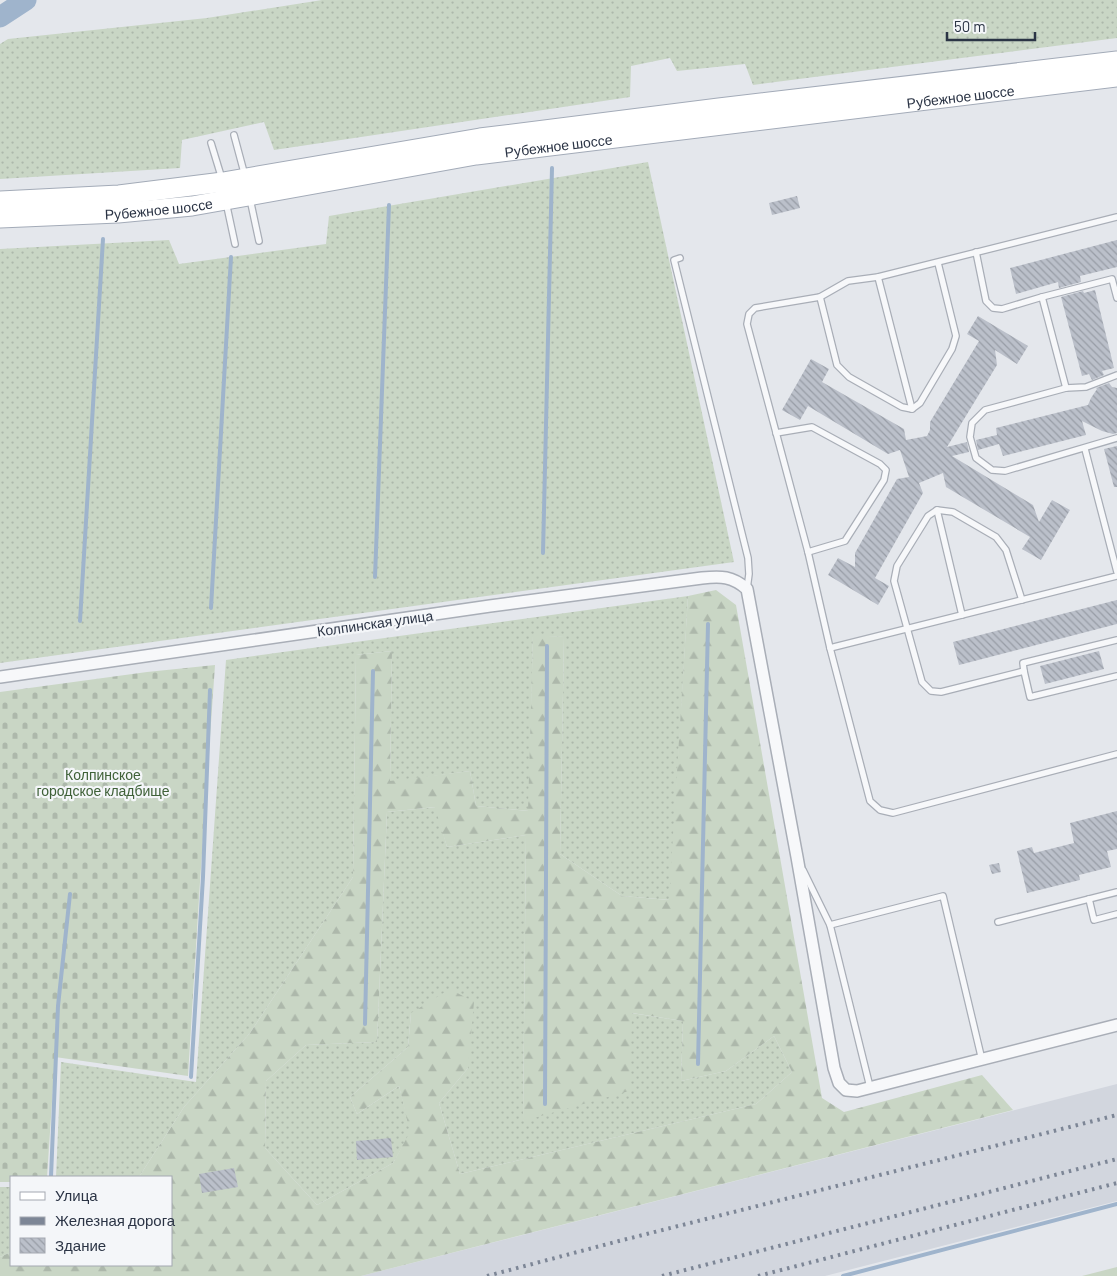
<svg xmlns="http://www.w3.org/2000/svg" width="1117" height="1276" font-family="Barlow,sans-serif">
	<style>
		.built { fill: #d2d6de }
		.grass { fill: url(#grass-dots) }
		.forest { fill: url(#forest-firs); fill-rule: evenodd }
		.cemetery { fill: url(#cemetery-stones) }
		.park { fill: #c9d6c5 }
		.lines { fill: none; stroke-linecap: round; stroke-linejoin: round }
		.stream { stroke: #9fb4cc; stroke-width: 4 }
		.river { stroke: #9fb4cc; stroke-width: 21 }
		.building { fill: url(#building-back-hatch) }
		.service-casing { stroke: #a9aeb7; stroke-width: 8 }
		.minor-casing { stroke: #a9aeb7; stroke-width: 14 }
		.primary-casing { stroke: #a3abb8; stroke-width: 21 }
		.service { stroke: #f7f8fa; stroke-width: 5.5 }
		.minor { stroke: #f7f8fa; stroke-width: 11 }
		.primary { stroke: #fff; stroke-width: 19 }
		.rail { stroke: #7d8696; stroke-width: 4; stroke-dasharray: 2.5 5; stroke-linecap: butt }
		.labels { text-anchor: middle; dominant-baseline: central; stroke-width: 4.5; stroke-linejoin: round; paint-order: stroke }
		.street-label { font-size: 14px; fill: #2b3445; stroke: #f4f6f9 }
		.park-label { font-size: 14px; fill: #3f6138; stroke: #f4f6f9 }
	</style>
	<defs>
		<pattern id="grass-dots" width="8" height="8" patternUnits="userSpaceOnUse" patternTransform="scale(1.25)"><rect width="8" height="8" fill="#c9d6c5"/><path d="M2 2h.1M6 6h.1" fill="none" stroke="#adb8ab" stroke-width="1.8" stroke-linecap="round"/></pattern>
		<pattern id="forest-firs" width="22" height="20" patternUnits="userSpaceOnUse" patternTransform="scale(1.25)"><rect width="22" height="20" fill="#c9d6c5"/><path d="M5 1l3.5 6h-7zM16 11l3.5 6h-7z" fill="#adb8ab"/></pattern>
		<pattern id="cemetery-stones" width="16" height="16" patternUnits="userSpaceOnUse" patternTransform="scale(1.25)"><rect width="16" height="16" fill="#c9d6c5"/><path d="M2 7V4a2 2 0 0 1 4 0v3zM10 15v-3a2 2 0 0 1 4 0v3z" fill="#adb8ab"/></pattern>
		<pattern id="building-back-hatch" width="6" height="6" patternUnits="userSpaceOnUse" patternTransform="scale(1.25)"><rect width="6" height="6" fill="#bbc0ca"/><path d="M-1 5l2 2M0 0l6 6M5-1l2 2" fill="none" stroke="#989da6"/></pattern>
	</defs>
	<rect width="100%" height="100%" fill="#e4e7ec"/>
	<path class="built" d="M1117,1084v117l-292,75h-464z"/>
	<g class="grass">
		<path d="M322,0h795v38l-364,47 -8,-21 -68,7 -7,-13 -39,8 -1,31 -356,53 -10,-28 -82,18 -2,28 -180,11v-135l8,-5 199,-21z"/>
		<path d="M648,162l86,400 -734,101v-414l169,-9 10,24 147,-20 3,-28z"/>
		<path d="M688,596l-18,304 -48,-4 -62,-42 4,-217 -31,-1 -4,175 -53,-5 -6,-35 -80,11 2,-131 -36,4 -3,222 -103,156 -66,74 -45,70h-83l5,-115 135,20 30,-422z"/>
		<path d="M436,807l11,40 79,-12 -3,286 108,-108 52,8 -2,60 45,-10 48,-35 18,36 -36,32 -296,70 -21,-71 29,-35 -57,-55 -3,34 -58,50 7,17 42,-28 12,46 -18,31 -76,42 -52,-57 1,-67 40,-36 71,-3 10,-230z"/>
		<path d="M0,1187h11v65l-11,5z"/>
	</g>
	<path class="forest" d="M716,590l20,15 86,493 22,14 138,-37 31,35 -652,166h-361v-19l11,-5v13h160v-88h-32l45,-70 66,-74 103,-156 3,-222 36,-4 -2,130 80,-10 6,35 52,5 5,-176 31,2 -4,217 62,42 47,4 19,-304zM435,807l12,40 79,-12 -3,286 106,-30 3,-78 51,8 -2,60 45,-10 48,-35 18,36 -36,32 -296,70 -21,-71 29,-35 6,-66 -24,-13 -39,24 -3,34 -58,50 7,17 42,-28 11,46 -17,31 -76,42 -52,-57 1,-67 40,-36 71,-3 10,-230z"/>
	<path class="cemetery" d="M215,665l-15,217 -12,194 -133,-19 -8,120h-36v5h-11v-490l147,-20z"/>
	<path class="park" d="M1117,1267v9h-35z"/>
	<g class="lines">
		<g class="stream">
			<path d="M543,553l9,-385"/>
			<path d="M375,577l14,-372"/>
			<path d="M211,608l20,-351"/>
			<path d="M80,621l23,-382"/>
			<path d="M365,1024l8,-353"/>
			<path d="M698,1064l10,-440"/>
			<path d="M191,1077l12,-200 7,-187"/>
			<path d="M545,1104l2,-458"/>
			<path d="M51,1177l7,-171 12,-112"/>
			<path d="M843,1276l274,-72"/>
		</g>
		<path class="river" d="M0,17l26,-17"/>
	</g>
	<g class="building">
		<path d="M797,196l3,12 -28,7 -3,-12z"/>
		<path d="M1117,240v27l-37,9 1,6 -22,6 -1,-6 -42,12 -6,-26z"/>
		<path d="M1095,290l19,78 -12,3 2,4 -12,5 -3,-6 -7,2 -21,-79 22,-6 1,2z"/>
		<path d="M978,316l50,30 -11,18 -22,-14 2,15 -50,82 20,-5 2,10 -17,4 81,49 6,17 13,-22 18,10 -29,50 -19,-11 8,-12 -84,-50 -3,-14 -24,10 4,10 -48,85 14,8 -11,19 -50,-30 10,-17 17,9v-14l42,-74 12,-2 -9,-27 -12,4 -80,-48 -8,14 -18,-10 29,-51 18,10 -7,13 82,47 2,11 21,-4 3,-6v-8l49,-81 -12,-7z"/>
		<path d="M1109,383l3,4 5,1v45l-4,1 -11,-3 -20,-10 4,14 -83,21 -4,-12 -21,6 -2,-10 21,-5 -1,-7 92,-23 3,-7 6,-9 -1,-1z"/>
		<path d="M1117,446v41h-3l-10,-38z"/>
		<path d="M1117,600v24l-158,41 -6,-23z"/>
		<path d="M1099,651l5,18 -59,15 -5,-18z"/>
		<path d="M1117,811v38l-10,2 4,16 -32,8 1,5 -53,13 -10,-42 15,-4 2,6 40,-10 -4,-20z"/>
		<path d="M999,863l2,9 -9,2 -3,-9z"/>
		<path d="M391,1138l2,19 -36,3 -1,-19z"/>
		<path d="M234,1168l4,19 -36,6 -3,-19z"/>
	</g>
	<g class="lines">
		<g class="service-casing">
			<g id="service">
				<path d="M234,135l11,41"/>
				<path d="M211,143l11,36"/>
				<path d="M250,199l9,42"/>
				<path d="M226,202l9,42"/>
				<path d="M1117,217l-239,60 -30,4 -28,16 -65,11 -6,6 -2,10 61,228 22,96 40,153 10,9 13,3 224,-59"/>
				<path d="M976,252l10,49 7,7 9,1 40,-12 70,-18 5,19"/>
				<path d="M680,258l-6,2 74,298 1,16 -2,15"/>
				<path d="M878,277l34,132"/>
				<path d="M820,297l17,68 12,12 53,30 10,2 8,-6 32,-54 4,-13 -18,-73"/>
				<path d="M1042,297l24,91"/>
				<path d="M1117,375l-31,12 -20,1 -81,22 -13,13 -2,14 6,21 16,12 13,1 112,-33"/>
				<path d="M776,433l36,-6 68,37 6,6 -2,10 -39,61 -37,11"/>
				<path d="M1085,449l32,123"/>
				<path d="M937,510l25,105"/>
				<path d="M1022,600l-16,-50 -10,-13 -43,-25 -16,-2 -9,6 -31,50 -3,15 28,101 9,9 10,1 83,-21"/>
				<path d="M1117,640l-94,23 1,8 6,26 87,-21"/>
				<path d="M830,648l287,-72"/>
				<path d="M803,870l27,55 40,162"/>
				<path d="M1089,899l5,21 23,-6"/>
				<path d="M998,922l119,-30"/>
				<path d="M830,925l113,-29 39,164"/>
			</g>
		</g>
		<g class="minor-casing">
			<path id="minor" d="M0,677l490,-71 212,-28c19,-2 30,-2 45,11l50,268 37,211 5,15 7,7 11,1 260,-66"/>
		</g>
		<g class="primary-casing">
			<g id="primary">
				<path d="M0,201l119,-6 104,-13 257,-44 239,-30 398,-47"/>
				<path id="s1" d="M0,218l118,-5 74,-7 284,-51 641,-78"/>
			</g>
		</g>
		<use href="#service" class="service"/>
		<use href="#minor" class="minor"/>
		<use href="#primary" class="primary"/>
		<g class="rail">
			<path d="M487,1276l132,-35 498,-126"/>
			<path d="M662,1276l455,-117"/>
			<path d="M758,1276l359,-93"/>
		</g>
	</g>
	<g class="labels">
		<g class="street-label">
			<text stroke="none"><textPath href="#s1" startOffset="969">Рубежное шоссе</textPath></text>
			<text stroke="none"><textPath href="#s1" startOffset="564">Рубежное шоссе</textPath></text>
			<text stroke="none"><textPath href="#s1" startOffset="159">Рубежное шоссе</textPath></text>
			<text transform="translate(375 623) rotate(-8)">Колпинская улица</text>
		</g>
		<g class="park-label">
			<text x="103" y="774">Колпинское<tspan x="103" dy="16">городское кладбище</tspan></text>
		</g>
	</g>
	<rect x="10" y="1176" width="162" height="90" fill="#f4f6f9" stroke="#a4a8b1"/>
	<rect x="20" y="1192" width="25" height="8" fill="#ffffff" stroke="#a4a8b1"/>
	<text x="55" y="1201" font-size="15" fill="#2b3445">Улица</text>
	<rect x="20" y="1217" width="25" height="8" fill="#7d8696" stroke="#a4a8b1"/>
	<text x="55" y="1226" font-size="15" fill="#2b3445">Железная дорога</text>
	<rect x="20" y="1238" width="25" height="15" fill="url(#building-back-hatch)" stroke="#a4a8b1"/>
	<text x="55" y="1251" font-size="15" fill="#2b3445">Здание</text>
	<path d="M947 32v8h88v-8" fill="none" stroke="#2b3445" stroke-width="2.5"/>
	<text x="954" y="32" font-size="15" fill="#2b3445" stroke="#f4f6f9" stroke-width="4" paint-order="stroke">50 m</text>
</svg>
